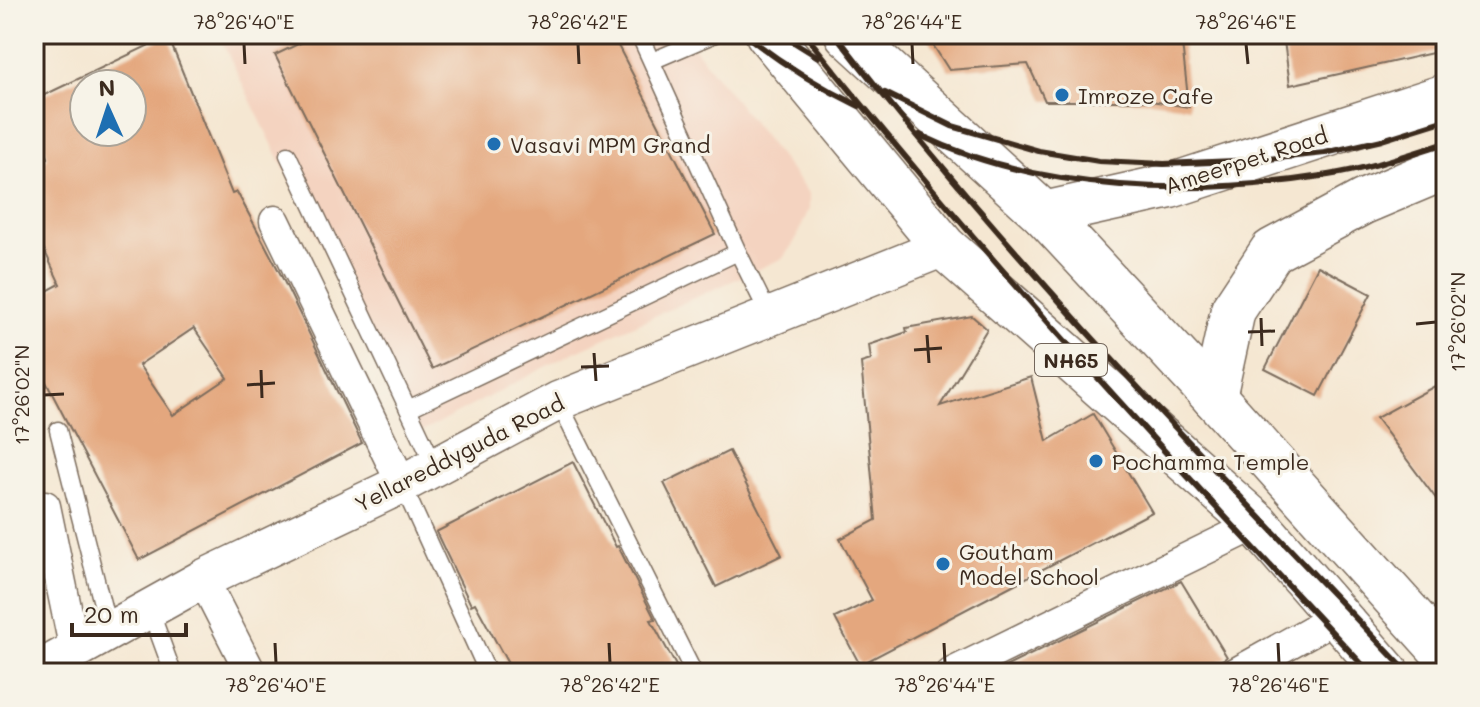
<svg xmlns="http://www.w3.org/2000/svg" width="1480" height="707" font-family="Mali,sans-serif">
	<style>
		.built { fill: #f4d3c0 }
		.building { fill: #e4a77e; fill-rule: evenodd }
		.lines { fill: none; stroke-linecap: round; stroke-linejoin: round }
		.service-casing { stroke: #7c6c5d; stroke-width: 19 }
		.minor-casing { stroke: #7c6c5d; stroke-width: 33 }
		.tertiary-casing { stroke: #7c6c5d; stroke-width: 41 }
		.secondary-casing { stroke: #7c6c5d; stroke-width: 47 }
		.trunk-casing { stroke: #7c6c5d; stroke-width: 47 }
		.service { stroke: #fff; stroke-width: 16 }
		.minor { stroke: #fff; stroke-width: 30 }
		.tertiary { stroke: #fff; stroke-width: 38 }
		.secondary { stroke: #fff; stroke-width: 44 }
		.trunk { stroke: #fff; stroke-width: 44 }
		.rail { stroke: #3b2a1e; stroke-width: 6 }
		.ticks { fill: none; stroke: #3b2a1e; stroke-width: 3 }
		.poi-dot { fill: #1f6fb2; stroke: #f7f3e8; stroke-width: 3 }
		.labels { text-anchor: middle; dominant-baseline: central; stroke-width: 6; stroke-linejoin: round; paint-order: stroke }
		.shield { fill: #f7f3e8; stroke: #73665b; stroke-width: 2 }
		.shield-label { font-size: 20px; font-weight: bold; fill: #3b2a1e }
		.poi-label { font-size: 22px; fill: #3b2a1e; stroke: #f7f3e8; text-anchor: start }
		.street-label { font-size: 22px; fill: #3b2a1e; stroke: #f7f3e8 }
		.neatline { fill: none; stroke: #3b2a1e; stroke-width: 3 }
		.ticks-label { font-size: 20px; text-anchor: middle; fill: #3b2a1e }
	</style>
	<rect width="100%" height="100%" fill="#f7f3e8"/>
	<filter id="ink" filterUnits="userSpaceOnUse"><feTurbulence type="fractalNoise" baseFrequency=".0125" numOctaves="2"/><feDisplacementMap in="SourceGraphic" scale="16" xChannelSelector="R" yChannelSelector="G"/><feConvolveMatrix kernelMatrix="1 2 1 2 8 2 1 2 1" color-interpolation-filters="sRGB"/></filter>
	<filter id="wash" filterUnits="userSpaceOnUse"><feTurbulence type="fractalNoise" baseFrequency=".006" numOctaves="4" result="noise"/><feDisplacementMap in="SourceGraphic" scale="32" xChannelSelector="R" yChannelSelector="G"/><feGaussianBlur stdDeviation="1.8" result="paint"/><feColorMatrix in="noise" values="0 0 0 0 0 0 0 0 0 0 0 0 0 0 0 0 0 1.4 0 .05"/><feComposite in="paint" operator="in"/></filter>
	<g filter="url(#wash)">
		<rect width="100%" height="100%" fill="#f5e7d2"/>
		<path class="built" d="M218,34h465l126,160v15l-14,32 -12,17 -211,95 -162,85 -71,-158z"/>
		<g id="blocks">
			<g class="building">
				<path d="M319,34h293l103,200 -283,135 -157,-314z"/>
				<path d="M926,34h255l8,73 -38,-6h-106l-17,-37 -79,6z"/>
				<path d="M1283,34h163v16l-156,35z"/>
				<path d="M168,36l64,158 5,-2 43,81 82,170 -223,117 -105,-201v-61l26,-14 -26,-56v-63l14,-7 -14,-42v-16zM84,84h48v48h-48zM194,328l34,50 -55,37 -34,-50z"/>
				<path d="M1318,266l53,28 -53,102 -53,-27z"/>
				<path d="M972,316l15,13 -47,77 91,-29 16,64 46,-27 59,98 -292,153 -25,-47 37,-18 -32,-61 36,-19 -15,-157 10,-3 -2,-15 38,-13 -1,-4z"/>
				<path d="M1446,380v132l-70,-94z"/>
				<path d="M729,451l53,104 -66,32 -52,-104z"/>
				<path d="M573,462l43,85 2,-1 37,73 -4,1 29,53h-167l-38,-70 -4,2 -35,-73z"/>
				<path d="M1181,581l46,76 -26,16h-208z"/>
			</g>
		</g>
	</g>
	<g filter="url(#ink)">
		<use href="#blocks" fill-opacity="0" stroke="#7c6c5d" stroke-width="2"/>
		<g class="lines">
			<g class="service-casing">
				<g id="service">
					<path d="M652,61l63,-27"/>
					<path d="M288,155l147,311"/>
					<path d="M738,252l32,65"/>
					<path d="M558,401l136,272"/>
					<path d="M408,409l330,-157 -99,-218"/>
					<path d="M58,430l51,201"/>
					<path d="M402,484l86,189"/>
					<path d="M150,610l23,63"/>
				</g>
			</g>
			<g class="minor-casing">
				<g id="minor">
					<path d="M275,221l127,263"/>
					<path d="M45,506l30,145"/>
					<path d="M203,579l48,94"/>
					<path d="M952,673l305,-149"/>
					<path d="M1236,673l102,-57"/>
				</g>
			</g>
			<g class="tertiary-casing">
				<path id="tertiary" d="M34,673l169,-94 199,-95 156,-83 386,-154"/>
			</g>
			<g class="secondary-casing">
				<g id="secondary">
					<path d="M1044,214l126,-28 276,-90"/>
					<path d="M1214,397l19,-87 39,-59 91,-49 83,-35"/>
				</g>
			</g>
			<g class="trunk-casing">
				<g id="trunk">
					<path d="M768,34l176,213 313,277 130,149"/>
					<path d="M847,34l197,180 170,183 232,258"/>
				</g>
			</g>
			<use href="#service" class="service"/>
			<use href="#minor" class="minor"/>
			<use href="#tertiary" class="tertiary"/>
			<use href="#secondary" class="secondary"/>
			<use href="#trunk" class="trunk"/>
			<g class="rail">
				<path d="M744,34c36,28 74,52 115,72"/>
				<path d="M781,34l37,23"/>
				<path d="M805,34c177,223 371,431 565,639"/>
				<path d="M835,34c175,226 376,432 573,639"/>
				<path d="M885,93l67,33 87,25 60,10 65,3 94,-4 67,-7 57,-13 64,-20"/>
				<path d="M920,135c121,59 278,61 408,40 40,-6 79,-20 118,-32"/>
			</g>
		</g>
	</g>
	<path class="ticks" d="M244,44l1,20M578,44l1,20M912,44l1,20M1246,44l2,20M1261,318l1,28M1416,324l20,-2M1248,332l27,-1M927,335l2,28M914,350l28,-2M594,353l2,28M581,367l28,-1M261,370l1,28M247,385l28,-2M44,395l20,-1M275,643l1,20M609,643l1,20M944,643l1,20M1278,643l1,20"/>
	<g class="poi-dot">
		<circle cx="1062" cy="95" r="8"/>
		<circle cx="494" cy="144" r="8"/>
		<circle cx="1096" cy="461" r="8"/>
		<circle cx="943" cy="564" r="8"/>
	</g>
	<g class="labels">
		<rect class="shield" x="1035" y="344" width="72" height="32" rx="6"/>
		<g class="shield-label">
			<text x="1071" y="360">NH65</text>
		</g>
		<g class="poi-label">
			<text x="1078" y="95">Imroze Cafe</text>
			<text x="510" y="144">Vasavi MPM Grand</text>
			<text x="1112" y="461">Pochamma Temple</text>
			<text x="959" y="551">Goutham<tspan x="959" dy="25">Model School</tspan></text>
		</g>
		<g class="street-label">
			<text transform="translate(1246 160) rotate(-18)">Ameerpet Road</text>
			<text transform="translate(459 453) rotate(-27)">Yellareddyguda Road</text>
		</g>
	</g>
	<rect width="1480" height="707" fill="none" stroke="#f7f3e8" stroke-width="88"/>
	<g transform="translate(108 108) rotate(357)"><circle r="38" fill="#f7f3e8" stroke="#aca397" stroke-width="2"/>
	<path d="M0-6L14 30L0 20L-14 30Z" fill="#1f6fb2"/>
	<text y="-12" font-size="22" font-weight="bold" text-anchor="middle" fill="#3b2a1e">N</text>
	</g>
	<path d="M72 623v12h114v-12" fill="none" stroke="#3b2a1e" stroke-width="4"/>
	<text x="84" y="623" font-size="24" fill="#3b2a1e" stroke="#f7f3e8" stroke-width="6" paint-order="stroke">20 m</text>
	<rect x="44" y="44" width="1392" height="619" class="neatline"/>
	<g class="ticks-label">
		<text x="244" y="29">78°26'40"E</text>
		<text x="578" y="29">78°26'42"E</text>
		<text x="912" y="29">78°26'44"E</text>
		<text x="1246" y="29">78°26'46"E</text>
		<text transform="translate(1458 322) rotate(-90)" y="7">17°26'02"N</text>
		<text transform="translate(22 395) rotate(-90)" y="7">17°26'02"N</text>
		<text x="276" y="692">78°26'40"E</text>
		<text x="610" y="692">78°26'42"E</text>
		<text x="945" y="692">78°26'44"E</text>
		<text x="1279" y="692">78°26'46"E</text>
	</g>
</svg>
